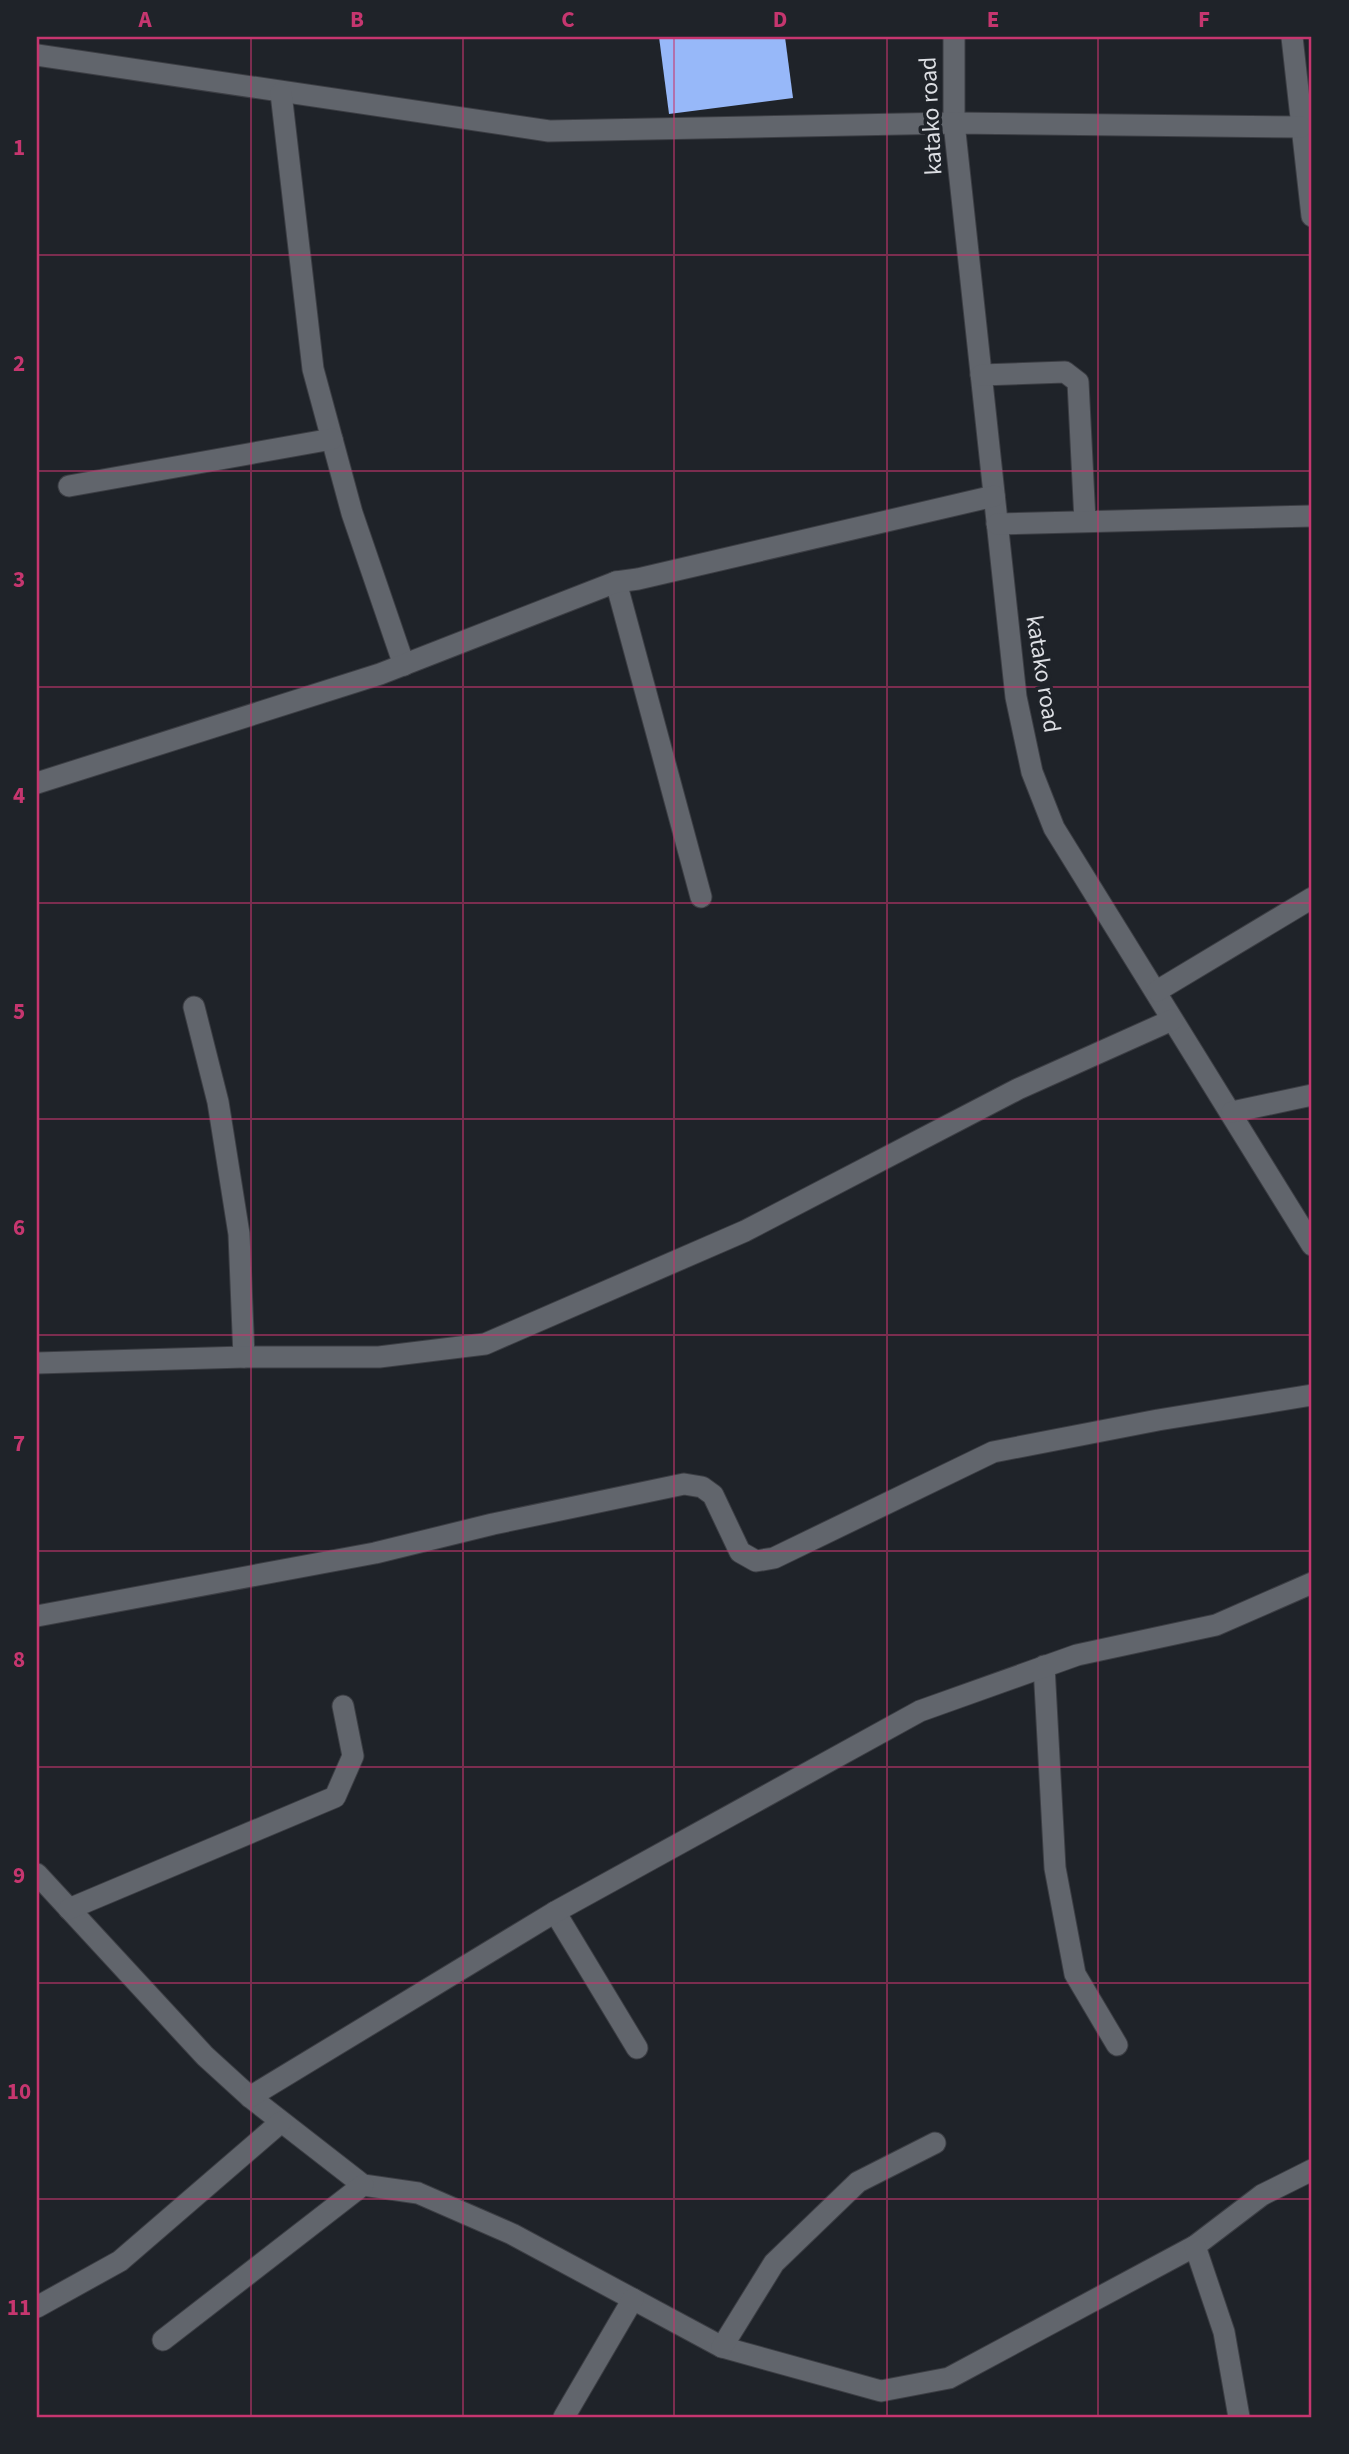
<svg xmlns="http://www.w3.org/2000/svg" width="1349" height="2454" font-family="'Source Sans 3',sans-serif">
	<style>
		.building { fill: #97b8f9 }
		.lines { fill: none; stroke-linecap: round; stroke-linejoin: round }
		.minor-casing { stroke: #3c3e44; stroke-width: 23 }
		.minor { stroke: #61656c; stroke-width: 21 }
		.grid { fill: none; stroke: #c6366f; stroke-width: 2; stroke-opacity: 0.55 }
		.labels { text-anchor: middle; dominant-baseline: central; stroke-width: 7; stroke-linejoin: round; paint-order: stroke }
		.street-label { font-size: 24px; fill: #dcdee3; stroke: #1f2329 }
		.neatline { fill: none; stroke: #c6366f; stroke-width: 2.5 }
		.grid-label { font-size: 23px; text-anchor: middle; font-weight: bold; fill: #c6366f }
	</style>
	<rect width="100%" height="100%" fill="#1f2329"/>
	<path class="building" d="M659,37h126l8,61 -124,16z"/>
	<g class="lines">
		<g class="minor-casing">
			<g id="minor">
				<path d="M954,37v86l62,574 16,75 22,56 258,417"/>
				<path d="M1292,37l20,179"/>
				<path d="M37,55l512,76 405,-8 347,4"/>
				<path d="M281,93l32,276 39,144 52,152"/>
				<path d="M981,375l84,-3 13,10 7,139"/>
				<path d="M69,486l263,-47"/>
				<path d="M997,524l315,-8"/>
				<path d="M616,582l85,315"/>
				<path d="M37,783l343,-109 236,-92 22,-3 356,-83"/>
				<path d="M1157,991l155,-93"/>
				<path d="M194,1007l24,95 21,132 5,123"/>
				<path d="M1232,1112l80,-17"/>
				<path d="M37,1363l207,-6h135l106,-13 260,-113 273,-142 154,-69"/>
				<path d="M37,1616l338,-63 118,-29 191,-40 18,3 11,8 27,57 16,9 18,-3 219,-106 165,-32 154,-25"/>
				<path d="M1044,1666l11,202 20,106 42,71"/>
				<path d="M37,1874l168,182 45,41 113,88 55,8 94,41 210,113 159,44 68,-13 246,-132 67,-51 50,-25"/>
				<path d="M69,1909l266,-112 18,-41 -10,-50"/>
				<path d="M555,1912l82,136"/>
				<path d="M250,2097l305,-185 365,-201 157,-56 139,-30 96,-42"/>
				<path d="M1195,2246l29,86 15,85"/>
				<path d="M37,2307l83,-46 161,-139"/>
				<path d="M163,2340l200,-155"/>
				<path d="M722,2347l52,-84 84,-81 77,-39"/>
				<path d="M564,2417l69,-118"/>
			</g>
		</g>
		<use href="#minor" class="minor"/>
	</g>
	<path class="grid" d="M251,37v2380M463,37v2380M674,37v2380M887,37v2380M1098,37v2380M37,255h1275M37,471h1275M37,687h1275M37,903h1275M37,1119h1275M37,1335h1275M37,1551h1275M37,1767h1275M37,1983h1275M37,2199h1275"/>
	<g class="labels">
		<g class="street-label">
			<text transform="translate(931 116) rotate(-93)">katako road</text>
			<text transform="translate(1043 674) rotate(81)">katako road</text>
		</g>
	</g>
	<rect width="1349" height="2454" fill="none" stroke="#1f2329" stroke-width="77"/>
	<rect x="38" y="38" width="1272" height="2378" class="neatline"/>
	<g class="grid-label">
		<text x="145" y="27">A</text>
		<text x="357" y="27">B</text>
		<text x="568" y="27">C</text>
		<text x="780" y="27">D</text>
		<text x="993" y="27">E</text>
		<text x="1204" y="27">F</text>
		<text x="19" y="155">1</text>
		<text x="19" y="371">2</text>
		<text x="19" y="587">3</text>
		<text x="19" y="803">4</text>
		<text x="19" y="1019">5</text>
		<text x="19" y="1235">6</text>
		<text x="19" y="1451">7</text>
		<text x="19" y="1667">8</text>
		<text x="19" y="1883">9</text>
		<text x="19" y="2099">10</text>
		<text x="19" y="2315">11</text>
	</g>
</svg>
